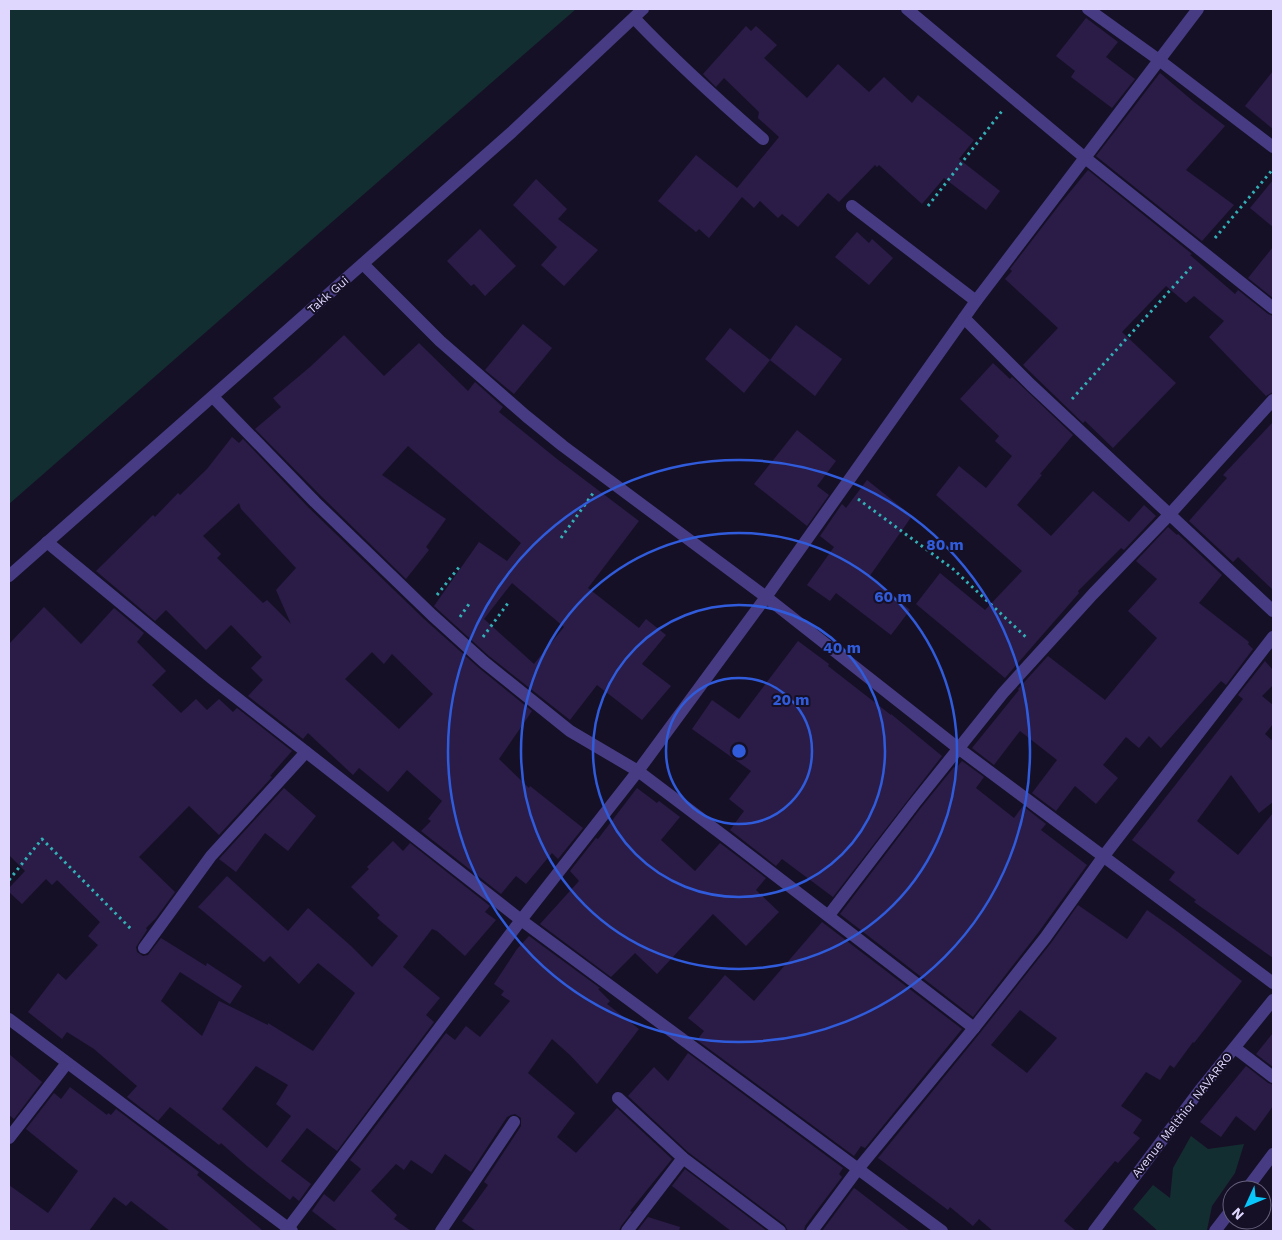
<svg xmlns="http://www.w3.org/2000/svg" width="1282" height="1240" font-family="'Work Sans',sans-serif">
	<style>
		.green { fill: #132e30 }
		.building { fill: #2a1c47; fill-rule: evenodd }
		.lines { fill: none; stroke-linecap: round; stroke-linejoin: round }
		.path { stroke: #33afb6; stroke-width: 3; stroke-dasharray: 2.5 4; stroke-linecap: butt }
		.minor { stroke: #473c84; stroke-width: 12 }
		.tertiary { stroke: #473c84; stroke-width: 12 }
		.ring { fill: none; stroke: #305cdc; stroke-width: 2.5 }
		.labels { text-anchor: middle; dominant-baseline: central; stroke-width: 4; stroke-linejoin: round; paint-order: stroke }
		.street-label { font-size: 12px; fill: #dfd7fe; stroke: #161027 }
		.centre { fill: #305cdc; stroke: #161027; stroke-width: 2.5 }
		.ring-label { font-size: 15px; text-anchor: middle; font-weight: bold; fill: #305cdc; stroke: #161027; stroke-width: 4; stroke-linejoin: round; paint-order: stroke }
	</style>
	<rect width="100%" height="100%" fill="#161027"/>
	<g class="green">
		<path d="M9,9h567l-567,495z"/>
		<path d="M1191,1136l17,13 36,-5 -9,29 -23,33 -5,24 -49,1 -25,-22 20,-24 17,13 3,-30z"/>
	</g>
	<g class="building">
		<path d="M1086,18l32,24 -12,15 29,22 -23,29 -41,-31 4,-6 -19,-15z"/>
		<path d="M746,26l5,5 5,-5 21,19 -13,13 43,40 31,-34 31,28 15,-15 28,26 6,-8 56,45 -15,19 41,32 -14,19 -42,-32 -22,26 -43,-39 -2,2 -2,-2 -36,37 -11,-9 -30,34 -16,-13 -4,4 -18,-17 -6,7 -12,-11 -33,41 -10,-9 -3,3 -38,-31 38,-46 41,33 42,-51 -21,-19 1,-6 -35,-34 -8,9 -13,-13z"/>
		<path d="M1273,71v58l-28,-23z"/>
		<path d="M1160,73l34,29 31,24 -39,44 48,35 -32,36 -106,-85z"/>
		<path d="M1088,170l104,84 -2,1 45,39 3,-4 30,24 5,2v76l-7,4 -57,-59 15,-16 -30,-25 -8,7 -20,-17 -44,46 54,51 -63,65 -28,-27 -2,2 -60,-58 35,-37 -53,-49 7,-8 -2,-2 50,-65z"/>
		<path d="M536,179l31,30 -9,10 40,31 -34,36 -23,-21 16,-18 -44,-42z"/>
		<path d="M1273,180v47l-23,-19z"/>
		<path d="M480,229l36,37 -31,30 -11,-12 -3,2 -24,-25z"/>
		<path d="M857,232l12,11 3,-4 21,19 -24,27 -34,-28z"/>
		<path d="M1273,247v51l-25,-20z"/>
		<path d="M523,324l29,24 -38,46 -29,-24z"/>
		<path d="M796,325l46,34 -27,37 -45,-36z"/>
		<path d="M730,328l40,32 -26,33 -39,-34z"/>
		<path d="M344,335l40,41 35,-33 49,48 7,-9 28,25 -4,5 58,47 82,62 -51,67 51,40 7,-9 20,16 -24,29 29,22 -29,34 -45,-35 -27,35 -81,-64 -55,-50 45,-64 28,19 14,-18 -113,-97 -26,29 64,44 -20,28 3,3 -23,29 -85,-83 -66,-67 26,-22 -8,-9 37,-31zM512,583l52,44 -30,37 -50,-45z"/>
		<path d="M993,363l17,16 2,-2 61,58 -33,39 2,1 -25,30 34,31 42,-45 36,31 15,-17 12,11 -32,34 -3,-2 -43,43 1,2 -74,85 -89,-74 24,-31 45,37 37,-39 -86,-76 23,-29 27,22 26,-32 -17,-15 4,-5 -39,-37z"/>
		<path d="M1273,422v168l-35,-33 -5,5 -44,-41 38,-43 -4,-3z"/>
		<path d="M797,430l39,31 -19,25 12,9 -22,31 -53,-42z"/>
		<path d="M232,437l7,6 4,-4 66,69 115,111 55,49 53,43 -33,48 30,29 1,-2 53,42 -25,31 -6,-6 -26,31 -10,-8 -15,18 -80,-63 10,-10 -3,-2 14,-18 -35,-31 -19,22 -29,-24 -6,7 -45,-42 -5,6 -55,-43 15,-16 -12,-12 11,-11 -31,-32 -25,25 -40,-40 -11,11 -59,-50 57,-56 2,2 23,-24 2,2 27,-26zM239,503l2,6 55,59 -20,22 15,34 -24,-24 -4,3 -46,-45 4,-4 -18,-18zM372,652l12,12 8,-10 41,40 -34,35 -54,-50z"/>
		<path d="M867,480l45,36 -43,61 41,33 -19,25 -55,-42 -6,8 -23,-16 27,-38 -14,-11 22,-32 4,4z"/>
		<path d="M1168,527l9,8 1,-1 44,41 -23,28 50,39 -1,2 5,5 -27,36 -5,-4 -60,67 -12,-12 -10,12 -13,-11 -23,28 15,13 -22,26 -21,-18 -19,25 -24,-18 25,-33 -37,-29 -26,34 -22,-17 47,-58 -1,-1 30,-33 57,44 52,-62 -29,-27 29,-32 -21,-18z"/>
		<path d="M44,607l37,37 33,-36 30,25 -7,9 29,29 -14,14 29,28 15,-14 11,11 12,-11 14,13 4,-4 55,43 -22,25 2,1 -53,58 -30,-29 -50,51 36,35 -19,26 -10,10 1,2 -11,17 1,5 6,4 5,-1 13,-17 45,28 1,-3 35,23 -12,18 -50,-32 -19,29 41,35 17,-35 49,24v-2l45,28 42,-58 -37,-30 -19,21 -29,-28 -6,6 -66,-55 29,-31 61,55 20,-23 43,38 21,21 26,-31 -21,-18 3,-3 -29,-28 18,-18 -2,-2 26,-26 10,10 7,-8 80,63 -5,6 11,8 -31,36 -28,-25 -5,-2 -29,38 37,31 -14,17 8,7 -97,129 -30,-23 -26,33 30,23 -12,17 -6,-5 -3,4 -43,-34 -26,-23 -2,2 -49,-38 -12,14 -31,-24 10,-11 -43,-37 -27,-17 -5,7 -34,-27 30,-39 8,7 32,-35 -10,-9 12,-14 -43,-42 -5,5 -6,-6 -24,25 -13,-12v-4l16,-17 -16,-16v-211zM256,1066l32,19 -12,19 15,12 -24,32 -45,-39z"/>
		<path d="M798,641l31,23 -1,2 63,49v-1l51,42 -109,141 -51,-38 -6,7 -46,-36 14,-19 -15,-12 22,-28 -59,-42 20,-29 27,19z"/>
		<path d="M1265,661l8,9v15l-11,11 11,9v19l-8,10 8,7v61l-14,11 -28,-38 -34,46 41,34 35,-42v145l-79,-56 2,-2 -27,-20 6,-8 -43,-32 111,-141 -5,-4z"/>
		<path d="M962,761l22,16 -8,11 38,30 9,-12 23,18 -5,6 46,35 -49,68 -65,84 -133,-103 80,-105 34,-42 2,1z"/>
		<path d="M284,788l32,28 -28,35 -23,-18 -29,39 -17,-13z"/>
		<path d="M637,788l20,15 2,-2 21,16 -19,23 34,31 25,-28 46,35 -10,12 23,22 -33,34 -33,-32 -56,60 -22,-21 -24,24 -71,-53 39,-43 -9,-10 26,-33 2,1z"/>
		<path d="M1078,905l49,34 20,-29 27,19 68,52 -48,62 -1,-1 -19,26 -4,-3 -10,15 -14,-8 -25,34 21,14 -9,13 7,5 -22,25 -3,-2 -51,60 12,10h-83l-14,-12 -6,7 -23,-19 -2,3 -70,-52 102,-125 71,-90zM1020,1010l37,28 -30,35 -36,-28z"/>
		<path d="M822,922l140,107 -97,119 -4,-2 -7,10 -157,-116 7,-9 -16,-13 37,-43 29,26z"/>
		<path d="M529,936l71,52 -2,1 12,12 -3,3 32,25 -42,55 -27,-29 -18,-16 -24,34 47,40 -18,24 19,16 41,-45 55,51 -42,52 2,1 -11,14 -2,5h-143l-14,-10 26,-36 -4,-3 37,-56v-8l-6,-4 -4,1 -4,2 -36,55 -26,-18 -13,20 -21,-14 -7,10 -8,-6 -25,27 26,24 -3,4 17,12h-73l-26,-20 12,-17 10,8 27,-33 -11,-9 96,-127 9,7 11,-14 14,11 30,-36 -9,-6 3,-4 -10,-7 23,-35z"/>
		<path d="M1273,1033v34l-17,-13z"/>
		<path d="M688,1053l155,115 -4,6 3,3 -37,49 -1,5h-16l-3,-6 -97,-73 -60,-56 26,-29 14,14z"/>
		<path d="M9,1054l33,28 -28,37 -5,-4z"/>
		<path d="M1246,1066l22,17 5,2v21l-18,25 -19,-15 -15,21 -21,-15z"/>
		<path d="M70,1087l37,28 1,-2 3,2 5,-6 83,63 -2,3 66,56h-93l-39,-30 -5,5 -12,-9 -25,34h-80v-46l39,28 30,-42 -52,-42 28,-36 7,6z"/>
		<path d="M685,1169l82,62h-36l-59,-45z"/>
		<path d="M854,1188l3,2 53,41h-88z"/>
		<path d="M648,1217l32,10 -1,4h-42z"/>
	</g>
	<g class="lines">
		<g class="path">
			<path d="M928,206l74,-95"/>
			<path d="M1215,238l58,-69"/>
			<path d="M1072,399l120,-133"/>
			<path d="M858,499l95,70 75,70"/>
			<path d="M561,538l33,-46"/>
			<path d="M437,595l23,-29"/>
			<path d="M460,617l11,-16"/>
			<path d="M483,637l25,-34"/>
			<path d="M9,880l33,-41 91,92"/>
		</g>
		<g class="minor">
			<path d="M907,9l177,148 189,151"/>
			<path d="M1088,9l71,51 114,87"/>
			<path d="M634,18c41,43 84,82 129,121"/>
			<path d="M852,206l124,95"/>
			<path d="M363,264l77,77 86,75 37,30 203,151 192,151 315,235"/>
			<path d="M964,318l67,67 242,226"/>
			<path d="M213,397l102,105 117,113 52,47 86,69 68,40 94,71 242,186"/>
			<path d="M47,542l167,138 307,240 421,311"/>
			<path d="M829,915l85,-111 89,-111 90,-99 77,-80 103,-114"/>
			<path d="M144,948l67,-92 95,-104"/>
			<path d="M9,1019l283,212"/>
			<path d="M1235,1048l38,29"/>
			<path d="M618,1098l65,60 97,73"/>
			<path d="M9,1138l58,-75"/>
			<path d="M1246,1190l27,-36"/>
			<path d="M286,1231l235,-311 117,-149 128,-174 210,-296 222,-292"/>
			<path d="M441,1231l73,-109"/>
			<path d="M627,1231l56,-73"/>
			<path d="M812,1231l46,-62 116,-141 71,-90 58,-81 170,-220"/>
			<path d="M1215,1231l17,-22"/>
		</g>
		<g class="tertiary">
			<path d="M9,576l503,-444 131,-123"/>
			<path d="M1094,1231l106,-141 73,-90"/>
		</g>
	</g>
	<g class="ring">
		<circle cx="739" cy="751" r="73"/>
		<circle cx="739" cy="751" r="146"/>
		<circle cx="739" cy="751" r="218"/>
		<circle cx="739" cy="751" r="291"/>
	</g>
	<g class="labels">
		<g class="street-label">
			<text transform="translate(328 295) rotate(-41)">Takk Gui</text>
			<text transform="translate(1182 1115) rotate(-52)">Avenue Melthior NAVARRO</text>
		</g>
	</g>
	<circle cx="739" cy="751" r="8" class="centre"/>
	<g class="ring-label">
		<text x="945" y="550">80 m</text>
		<text x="893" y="602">60 m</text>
		<text x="842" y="653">40 m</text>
		<text x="791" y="705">20 m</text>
	</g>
	<rect width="1282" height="1240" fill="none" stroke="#dfd7fe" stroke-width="20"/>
	<g transform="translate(1247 1205) rotate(226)"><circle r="24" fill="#161027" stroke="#66607d"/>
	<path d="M0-4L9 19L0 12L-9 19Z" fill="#08c6f9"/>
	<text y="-8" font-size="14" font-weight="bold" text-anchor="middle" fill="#dfd7fe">N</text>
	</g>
</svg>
